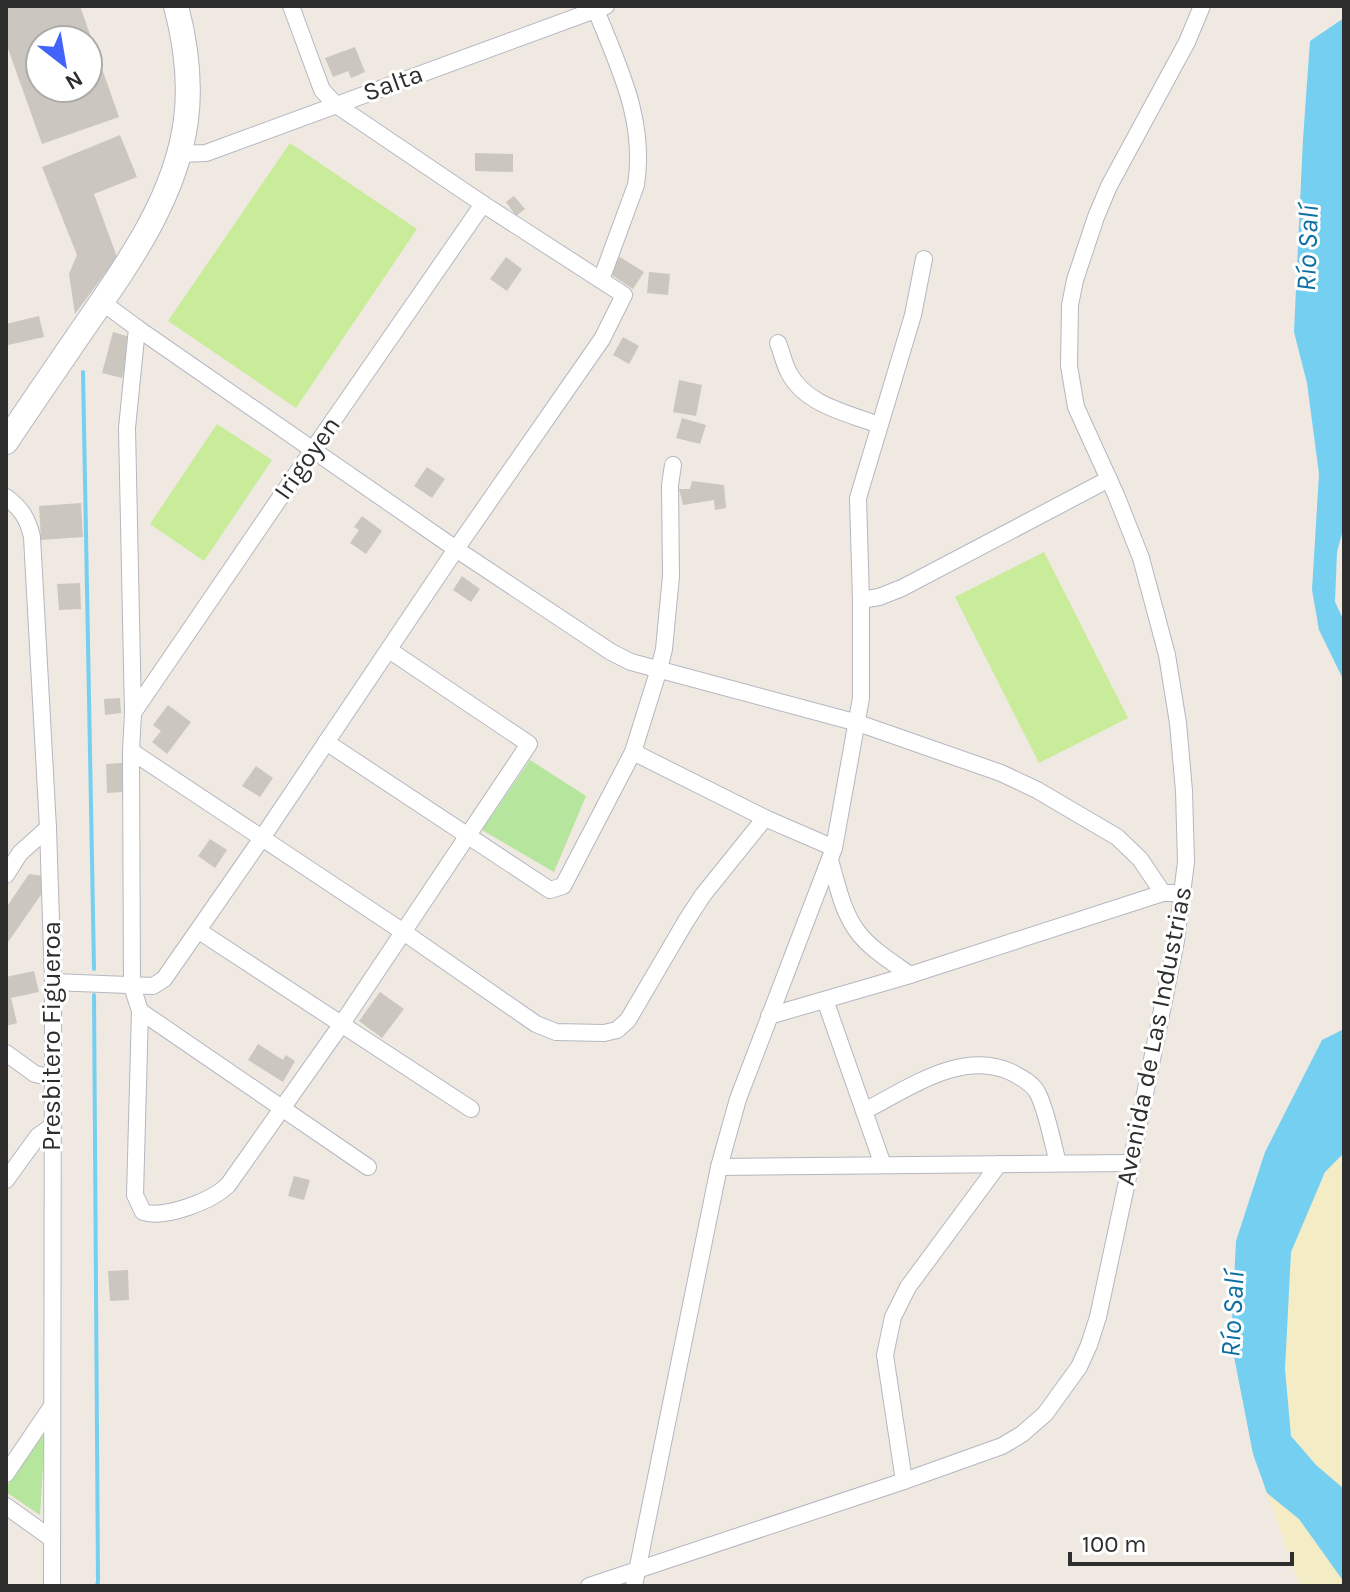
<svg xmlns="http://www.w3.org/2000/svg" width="1350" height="1592" font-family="Karla,sans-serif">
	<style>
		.green { fill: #b6e59e }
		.sand { fill: #f3ecc5 }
		.pitch { fill: #c9ec9a }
		.water { fill: #75cff0 }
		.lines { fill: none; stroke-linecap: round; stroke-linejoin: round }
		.stream { stroke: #75cff0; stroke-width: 4 }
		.building { fill: #cbc7bf; fill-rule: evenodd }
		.street-casing { stroke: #b4b7c1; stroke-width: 18 }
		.secondary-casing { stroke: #b4b7c1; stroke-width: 26 }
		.street { stroke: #fff; stroke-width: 16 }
		.secondary { stroke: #fff; stroke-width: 24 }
		.labels { text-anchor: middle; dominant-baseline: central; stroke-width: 6; stroke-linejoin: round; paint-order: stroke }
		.street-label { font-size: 26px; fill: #2e2e2e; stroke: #fff }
		.water-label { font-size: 28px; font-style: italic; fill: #0d6fa3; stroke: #fff }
	</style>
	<rect width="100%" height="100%" fill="#efe9e1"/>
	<g class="green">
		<path d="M530,760l56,36 -32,76 -72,-42z"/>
		<path d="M45,1432l-5,83 -34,-23v-5z"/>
	</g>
	<g class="sand">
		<path d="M1344,1153v336l-28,-24 -25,-29 -6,-67 6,-117 34,-80z"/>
		<path d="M1267,1493l32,26 45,63v4h-44z"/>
	</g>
	<g class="pitch">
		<path d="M290,143l127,86 -121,179 -128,-87z"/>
		<path d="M217,424l55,36 -68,101 -54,-37z"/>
		<path d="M1044,552l84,166 -89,45 -84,-166z"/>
	</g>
	<g class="water">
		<path d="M1344,18v508l-7,26 -2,50 9,19v60l-25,-51 -7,-40 7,-116 -12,-91 -13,-51 9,-193 7,-98z"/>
		<path d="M1344,1029v124l-19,19 -34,80 -6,117 6,67 25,29 28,24v93l-45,-63 -32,-26 -14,-39 -22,-113 5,-100 29,-89 57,-112z"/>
	</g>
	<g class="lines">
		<g class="stream">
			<path d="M83,372l11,597"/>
			<path d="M94,995l4,586 -1,5"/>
		</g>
	</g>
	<g class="building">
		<path d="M6,6h74l39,111 -77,27 -36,-101zM40,40h48v48h-48z"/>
		<path d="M355,47l10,25 -14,6 -3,-7 -15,6 -8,-19z"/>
		<path d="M120,135l17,42 -43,17 23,63 -42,57 -6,-40 8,-19 -35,-88z"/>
		<path d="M475,153l38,1v18l-38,-1z"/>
		<path d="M514,196l11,13 -9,7 -10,-14z"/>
		<path d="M506,257l16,12 -15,22 -17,-12z"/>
		<path d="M620,257l24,15 -11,17 -24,-16z"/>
		<path d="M649,272l21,2 -2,21 -21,-2z"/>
		<path d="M39,316l5,21 -36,8 -2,-21z"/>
		<path d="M113,332l20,6 -11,40 -20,-5z"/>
		<path d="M623,337l16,9 -10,18 -16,-9z"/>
		<path d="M679,380l23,5 -6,31 -23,-4z"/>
		<path d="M682,418l24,7 -6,19 -24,-6z"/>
		<path d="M427,467l18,12 -13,19 -18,-12z"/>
		<path d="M692,481l32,4 2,23 -11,2 -1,-10 -31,5 -4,-16h11z"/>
		<path d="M81,503l2,34 -42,3 -2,-34z"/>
		<path d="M362,516l20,15 -16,23 -16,-11 9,-13 -5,-3z"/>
		<path d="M462,576l18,13 -9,13 -18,-12z"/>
		<path d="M80,583l1,26 -22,1 -2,-26z"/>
		<path d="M120,698l1,15 -16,2 -1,-16z"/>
		<path d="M168,705l23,17 -24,32 -15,-12 9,-11 -8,-6z"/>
		<path d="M122,763l1,29 -16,1 -1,-29z"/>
		<path d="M256,766l17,12 -13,19 -18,-11z"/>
		<path d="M210,839l17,11 -12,18 -17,-12z"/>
		<path d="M29,874l14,2 2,13 -39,56v-37z"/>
		<path d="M34,971l5,21 -28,6 6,25 -11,3v-49z"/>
		<path d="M380,992l24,17 -22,29 -23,-17z"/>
		<path d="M258,1044l25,16 3,-5 9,6 -12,21 -35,-22z"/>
		<path d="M294,1176l16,4 -6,20 -16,-4z"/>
		<path d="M128,1270l1,30 -19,1 -2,-30z"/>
	</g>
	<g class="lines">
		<g class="street-casing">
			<g id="street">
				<path d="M596,10c23,58 50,110 40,175l-35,95"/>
				<path d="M179,154l27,-1 400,-147"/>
				<path d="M102,302l35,26 -10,100 6,285 -2,38 1,235 8,25 228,156"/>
				<path d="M137,328l319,221 155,103 20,10 227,61 143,50 36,17 80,47 23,22 23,34"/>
				<path d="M778,343c4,10 6,21 11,30 17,32 58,40 90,52"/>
				<path d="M6,497c15,11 22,22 26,40l16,291 5,154 -1,604"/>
				<path d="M861,600l18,-3 23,-9 207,-109"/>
				<path d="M133,713l179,-262 171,-247"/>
				<path d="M326,742l224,148 13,-4 70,-134 26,-83 5,-20 7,-73 -1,-91 3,-20"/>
				<path d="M131,751l271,180 134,93 20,8 48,1 13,-3 11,-10 58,-99 17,-26 62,-77"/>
				<path d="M633,752l132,66 69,30 -96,251 -19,68 -85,419"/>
				<path d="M834,848l27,-150v-98l-3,-102 55,-183 11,-56"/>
				<path d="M830,860c7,23 12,51 27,71 13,18 35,31 53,44"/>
				<path d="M6,875l14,-22 28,-25"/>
				<path d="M199,931l272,178"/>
				<path d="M53,982l100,4 11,-7 98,-141 194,-289 146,-210 22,-44 -141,-91 -148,-100 -13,-14 -31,-84"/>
				<path d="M825,1000l58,165"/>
				<path d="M140,1011l-5,184 8,17c22,7 69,-11 85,-27l113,-160 188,-281 -140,-94"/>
				<path d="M769,1016l141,-41 253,-82h10"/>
				<path d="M6,1053l29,21 18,4"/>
				<path d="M864,1111c44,-22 99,-63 149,-38 9,5 19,10 24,19 9,15 16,53 21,71"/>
				<path d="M719,1167l412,-4"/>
				<path d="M6,1180l32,-44 14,-10"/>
				<path d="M6,1474l46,-68"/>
				<path d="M904,1481l-19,-126 8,-38 15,-30 91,-123"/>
				<path d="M6,1506l46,33"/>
				<path d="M589,1586l315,-105 98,-35 20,-12 23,-20 34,-47 10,-22 9,-28 33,-154 45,-222 10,-79 -2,-71 -6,-68 -11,-68 -26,-97 -25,-63 -40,-88 -7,-41 1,-61 5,-25 21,-63 13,-31 78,-144 15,-36"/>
			</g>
		</g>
		<g class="secondary-casing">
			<path id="secondary" d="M6,442c26,-39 53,-78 79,-116 43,-62 91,-129 101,-206 5,-39 0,-76 -10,-114"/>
		</g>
		<use href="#street" class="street"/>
		<use href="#secondary" class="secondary"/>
	</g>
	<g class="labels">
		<g class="street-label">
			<text transform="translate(393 83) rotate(-20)">Salta</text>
			<text transform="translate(307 458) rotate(-55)">Irigoyen</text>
			<text transform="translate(51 1036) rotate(-90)">Presbitero Figueroa</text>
			<text transform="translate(1154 1036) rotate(-79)">Avenida de Las Industrias</text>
		</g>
		<g class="water-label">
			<text transform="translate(1307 248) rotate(-88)">Río Salí</text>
			<text transform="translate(1232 1314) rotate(-87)">Río Salí</text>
		</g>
	</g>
	<rect width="1350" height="1592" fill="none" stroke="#2e2e2e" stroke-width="16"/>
	<g transform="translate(64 64) rotate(149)"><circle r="38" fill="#ffffff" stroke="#ababab" stroke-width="2"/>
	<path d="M0-6L14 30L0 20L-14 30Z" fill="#4264fb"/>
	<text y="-12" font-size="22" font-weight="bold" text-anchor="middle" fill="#2e2e2e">N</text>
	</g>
	<path d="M1070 1552v12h222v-12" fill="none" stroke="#2e2e2e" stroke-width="4"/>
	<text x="1082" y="1552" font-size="24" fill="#2e2e2e" stroke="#ffffff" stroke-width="6" paint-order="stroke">100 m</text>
</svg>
